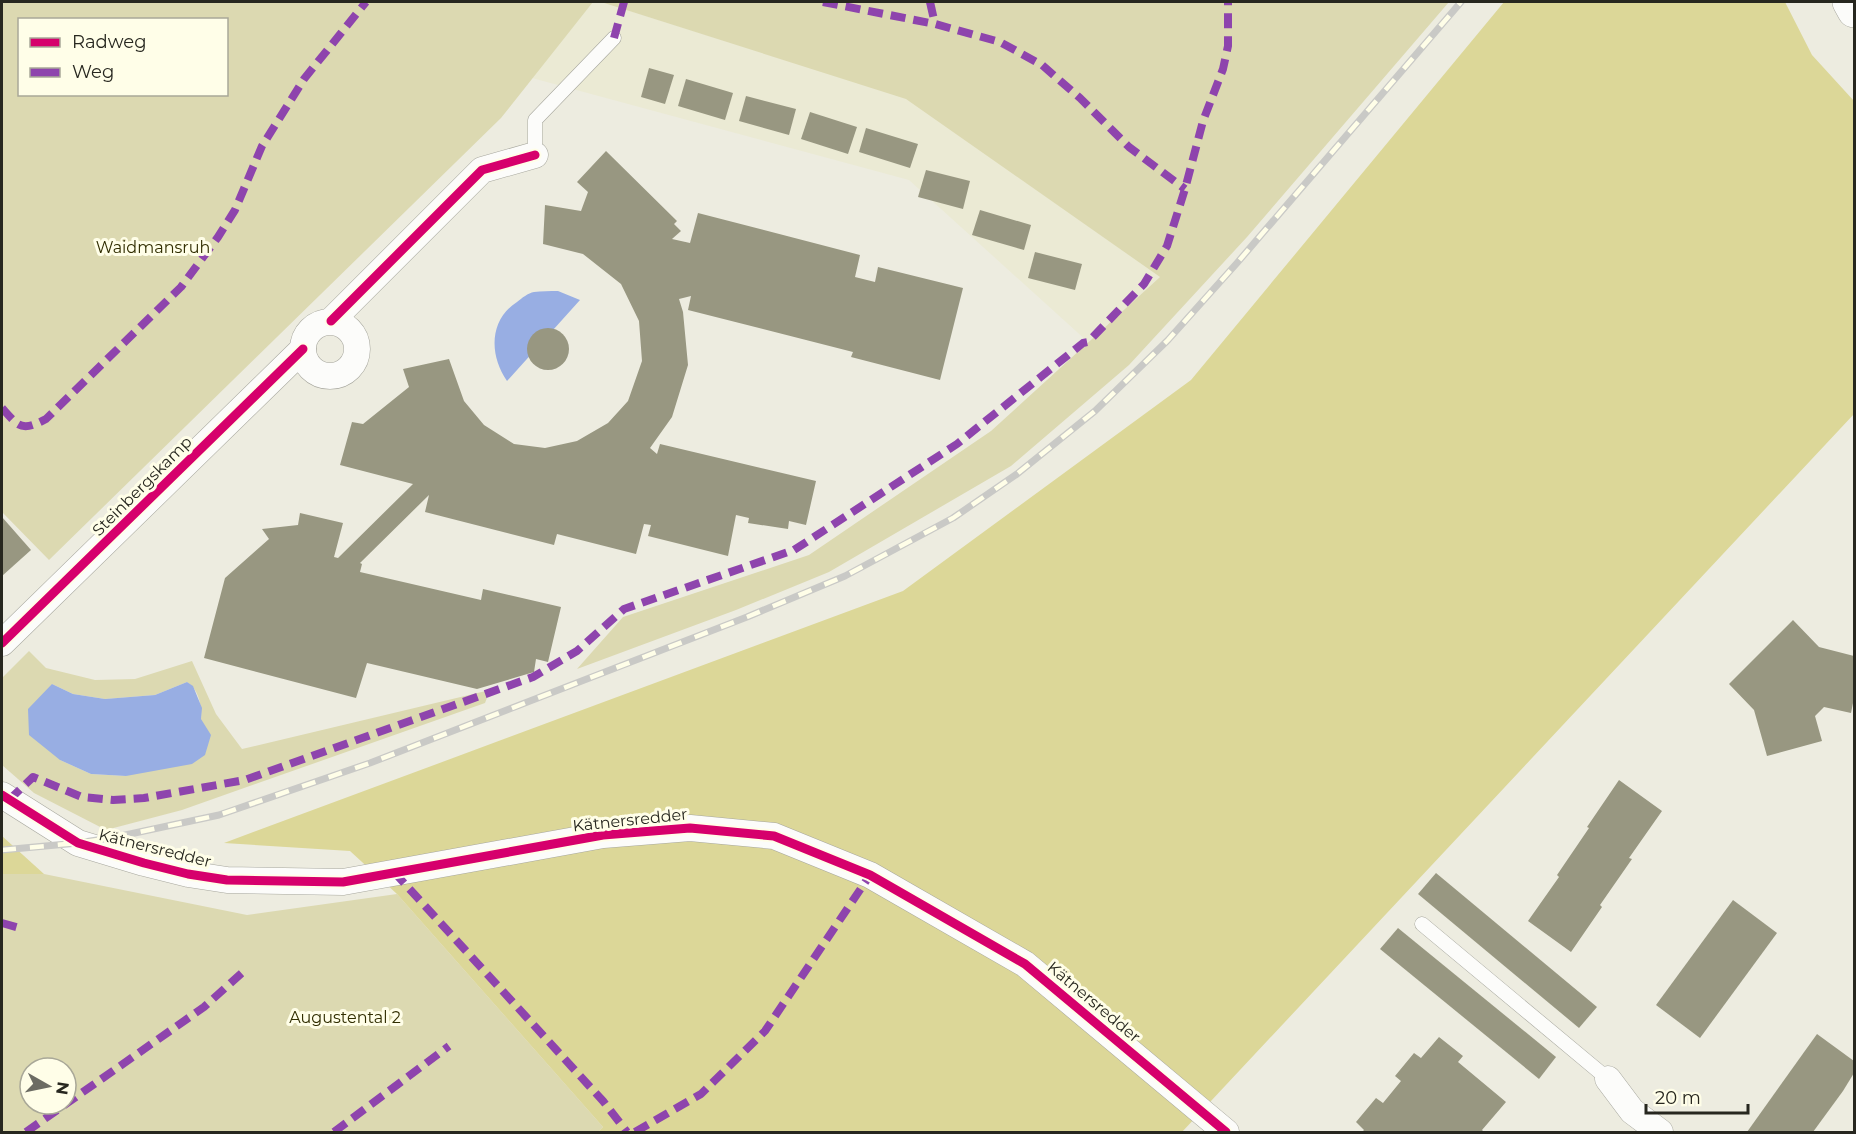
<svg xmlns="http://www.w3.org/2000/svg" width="1856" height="1134" font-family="Montserrat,sans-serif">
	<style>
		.built { fill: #ebead4 }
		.green { fill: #dcd9b1; fill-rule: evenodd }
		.forest { fill: #dcd798 }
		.water { fill: #98aee3 }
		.building { fill: #989781 }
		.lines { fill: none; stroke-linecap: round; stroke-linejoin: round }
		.service-casing { stroke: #a7a79e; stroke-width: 15 }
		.minor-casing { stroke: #a7a79e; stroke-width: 27 }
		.secondary-casing { stroke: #a7a79e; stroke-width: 34 }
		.service { stroke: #fcfcfa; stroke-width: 14 }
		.minor { stroke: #fcfcfa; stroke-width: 26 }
		.secondary { stroke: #fcfcfa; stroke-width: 33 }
		.rail-casing { stroke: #c9c9c6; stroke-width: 7 }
		.rail { stroke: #fffee8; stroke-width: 4.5; stroke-dasharray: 14; stroke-linecap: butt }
		.quiet { stroke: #8e44ad; stroke-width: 8; stroke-dasharray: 15 8; stroke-linecap: butt }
		.cycleway-casing { stroke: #fffee8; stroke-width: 13 }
		.cycleway { stroke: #d6006c; stroke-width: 9 }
		.labels { text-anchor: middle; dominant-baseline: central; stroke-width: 6; stroke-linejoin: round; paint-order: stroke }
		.park-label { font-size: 16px; fill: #302d00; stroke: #fffee8 }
		.street-label { font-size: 16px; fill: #27271f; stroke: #fffee8 }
	</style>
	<rect width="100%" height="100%" fill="#edece0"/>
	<path class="built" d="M593,2h8l305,96 254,179 -72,65 -179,-162 -377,-102z"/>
	<g class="green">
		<path d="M2,2h591l-92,116 -452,442 -47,-48zM20,20h206v74h-206z"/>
		<path d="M601,2h848l-202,235 -118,128 -118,101 -182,106 -93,38 -159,59 46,-52 186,-62 182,-124 169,-154 -254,-178z"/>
		<path d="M29,651l17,17 49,12 40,-1 57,-18 24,53 26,35 248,-59 -5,13 -303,107 -76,20 -72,-37 -32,-28v-87zM187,682c12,7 15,25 14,37l-75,57 -35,-2 -31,-14 -8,-76 21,10 32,5 50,-4z"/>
		<path d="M2,874h42l203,41 150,-21 206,233 -5,5h-596zM30,1068h36v36h-36z"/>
	</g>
	<g class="forest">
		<path d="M1504,2h281l27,53 42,46v313l-672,718h-584l5,-5 -206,-233 -47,-43 -126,-8 679,-252 288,-211z"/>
		<path d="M2,836l42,38h-42z"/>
	</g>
	<g class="water">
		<path d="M558,291l22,9 -73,81c-18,-26 -18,-61 10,-79 5,-4 11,-9 17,-10 7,-1 16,-1 24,-1z"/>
		<path d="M187,682l6,4 9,22 -1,11 10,16 -6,20 -13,9 -66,12 -35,-2 -31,-14 -31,-25 -1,-26 24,-25 21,10 32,5 50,-4z"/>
	</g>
	<g class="building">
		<path d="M649,68l25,7 -9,29 -24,-7z"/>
		<path d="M686,79l47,14 -8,27 -47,-14z"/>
		<path d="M746,96l50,13 -7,26 -50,-14z"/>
		<path d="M810,112l47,15 -9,27 -47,-15z"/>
		<path d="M866,128l52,16 -8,24 -51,-16z"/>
		<path d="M606,151l71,70 -3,3 7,7 -9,8 18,4 8,-30 162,42 -5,22 20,5 3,-15 85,21 -23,92 -89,-23 2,-5 -165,-42 3,-14 -12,3 4,13 5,53 -16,52 -22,31 7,6 3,-10 156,37 -10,44 -17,-4 -1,8 -40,-6 1,-5 -13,-3 -8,41 -80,-20 3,-11 -7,-1 -8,30 -79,-20 -3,11 -129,-33 4,-17 -69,68 2,1 -2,8 121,28 2,-11 78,18 -13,55 -12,-3 -2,13 -57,17 -110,-26 -11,35 -152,-40 21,-80 44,-39 -7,-10 36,-4 2,-12 43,10 -9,34 4,1 75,-74 -73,-19 12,-43 11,2 46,-37 -6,-18 46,-10 15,42 20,24 30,19 31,4 32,-7 31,-18 20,-22 14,-40 -3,-40 -18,-37 -38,-30 -40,-10 2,-39 36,6 7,-19 -11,-10z"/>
		<path d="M926,170l44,11 -7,28 -45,-12z"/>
		<path d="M980,210l51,15 -7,25 -52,-15z"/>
		<path d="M1035,252l47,12 -7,26 -47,-12z"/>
		<circle cx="548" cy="349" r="21"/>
		<path d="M2,517l29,33 -29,26z"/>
		<path d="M1793,620l26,27 35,9v42l-3,15 -27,-6 -9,9 7,25 -55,15 -13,-46 -25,-26z"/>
		<path d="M1619,780l43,31 -33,47 3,1 -32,46 2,2 -31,45 -43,-31 31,-44 -2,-2 32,-47 -2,-1z"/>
		<path d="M1436,873l161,134 -18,21 -161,-134z"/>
		<path d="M1733,900l44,33 -77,105 -44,-33z"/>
		<path d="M1398,928l158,129 -17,22 -159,-130z"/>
		<path d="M1817,1034l37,27v12l-11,18 -30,41h-66z"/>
		<path d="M1439,1037l24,19 -5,6 48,40 -24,28 2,2h-122l2,-2 -8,-8 20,-24 7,5 18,-22 -6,-5 19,-23 7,5z"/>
	</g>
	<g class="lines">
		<g class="service-casing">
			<g id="service">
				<path d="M535,155v-35l79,-82"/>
				<path d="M1422,924l186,155"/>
			</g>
		</g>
		<g class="minor-casing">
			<g id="minor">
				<path d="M331,321l151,-151 53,-15"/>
				<circle cx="330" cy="349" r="27"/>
				<path d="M2,643l301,-294"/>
				<path d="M2,795l76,48 66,20 44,11 39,6 116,2 260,-47 87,-7 84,8 96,39 155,89 201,168"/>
				<path d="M1608,1079l24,32 28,21"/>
			</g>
		</g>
		<g class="secondary-casing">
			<path id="secondary" d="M1849,2l5,9"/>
		</g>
		<use href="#service" class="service"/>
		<use href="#minor" class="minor"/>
		<use href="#secondary" class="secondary"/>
		<g class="rail-casing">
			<path id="rail" d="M2,850l76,-7 38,-6 103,-22 151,-52 377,-146 98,-41 108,-58 64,-44 78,-63 73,-71 69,-77 224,-261"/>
		</g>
		<use href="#rail" class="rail"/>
		<g class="quiet">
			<path d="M823,2l112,22 65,18 42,23 38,33 49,49 56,42"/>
			<path d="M930,2l5,22"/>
			<path d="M614,38l10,-36"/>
			<path d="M2,408c17,19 19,24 44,11l135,-132 37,-50 17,-27 27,-64 42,-67 62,-77"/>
			<path d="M9,800l24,-23 49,20 31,3 31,-2 101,-18 288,-103 44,-26 47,-42 170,-59 163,-106 126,-101 5,-1 56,-58 23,-38 18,-57 18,-68 20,-52 5,-23v-44"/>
			<path d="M394,872l209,229 24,31"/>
			<path d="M2,923l21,6"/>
			<path d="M26,1132l178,-125 40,-36"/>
			<path d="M334,1132l115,-86"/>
			<path d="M635,1132l66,-38 64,-63 105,-156"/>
		</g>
		<g class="cycleway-casing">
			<g id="cycleway">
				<path d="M331,321l151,-151 53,-15"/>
				<path d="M2,643l301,-294"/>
				<path d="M2,795l76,48 66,20 44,11 39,6 116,2 260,-47 87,-7 84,8 96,39 155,89 201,168"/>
			</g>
		</g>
		<use href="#cycleway" class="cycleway"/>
	</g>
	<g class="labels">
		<g class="park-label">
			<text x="153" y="247">Waidmansruh</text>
			<text x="345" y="1017">Augustental 2</text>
		</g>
		<g class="street-label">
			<text transform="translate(142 486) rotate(-45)">Steinbergskamp</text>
			<text transform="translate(630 820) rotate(-6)">Kätnersredder</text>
			<text transform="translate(155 848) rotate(14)">Kätnersredder</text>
			<text transform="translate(1094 1002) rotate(40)">Kätnersredder</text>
		</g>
	</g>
	<rect width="1856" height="1134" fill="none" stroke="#27271f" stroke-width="6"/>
	<rect x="18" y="18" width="210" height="78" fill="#fffee8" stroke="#a9a898" stroke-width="1.5"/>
	<rect x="30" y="38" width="30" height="9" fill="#d6006c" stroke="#a9a898" stroke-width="1.5"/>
	<text x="72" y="48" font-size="18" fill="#27271f">Radweg</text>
	<rect x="30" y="68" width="30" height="9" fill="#8e44ad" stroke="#a9a898" stroke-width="1.5"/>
	<text x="72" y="78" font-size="18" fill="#27271f">Weg</text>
	<g transform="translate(48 1086) rotate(99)"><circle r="28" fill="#fffee8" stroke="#a9a898" stroke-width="1.5"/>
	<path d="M0-4.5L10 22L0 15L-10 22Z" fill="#6c6c63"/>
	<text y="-9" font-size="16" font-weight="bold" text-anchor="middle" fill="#27271f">N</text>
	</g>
	<path d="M1646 1104v9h102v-9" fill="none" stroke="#27271f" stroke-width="3"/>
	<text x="1655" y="1104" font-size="18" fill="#27271f" stroke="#fffee8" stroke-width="4.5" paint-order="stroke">20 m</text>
</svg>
